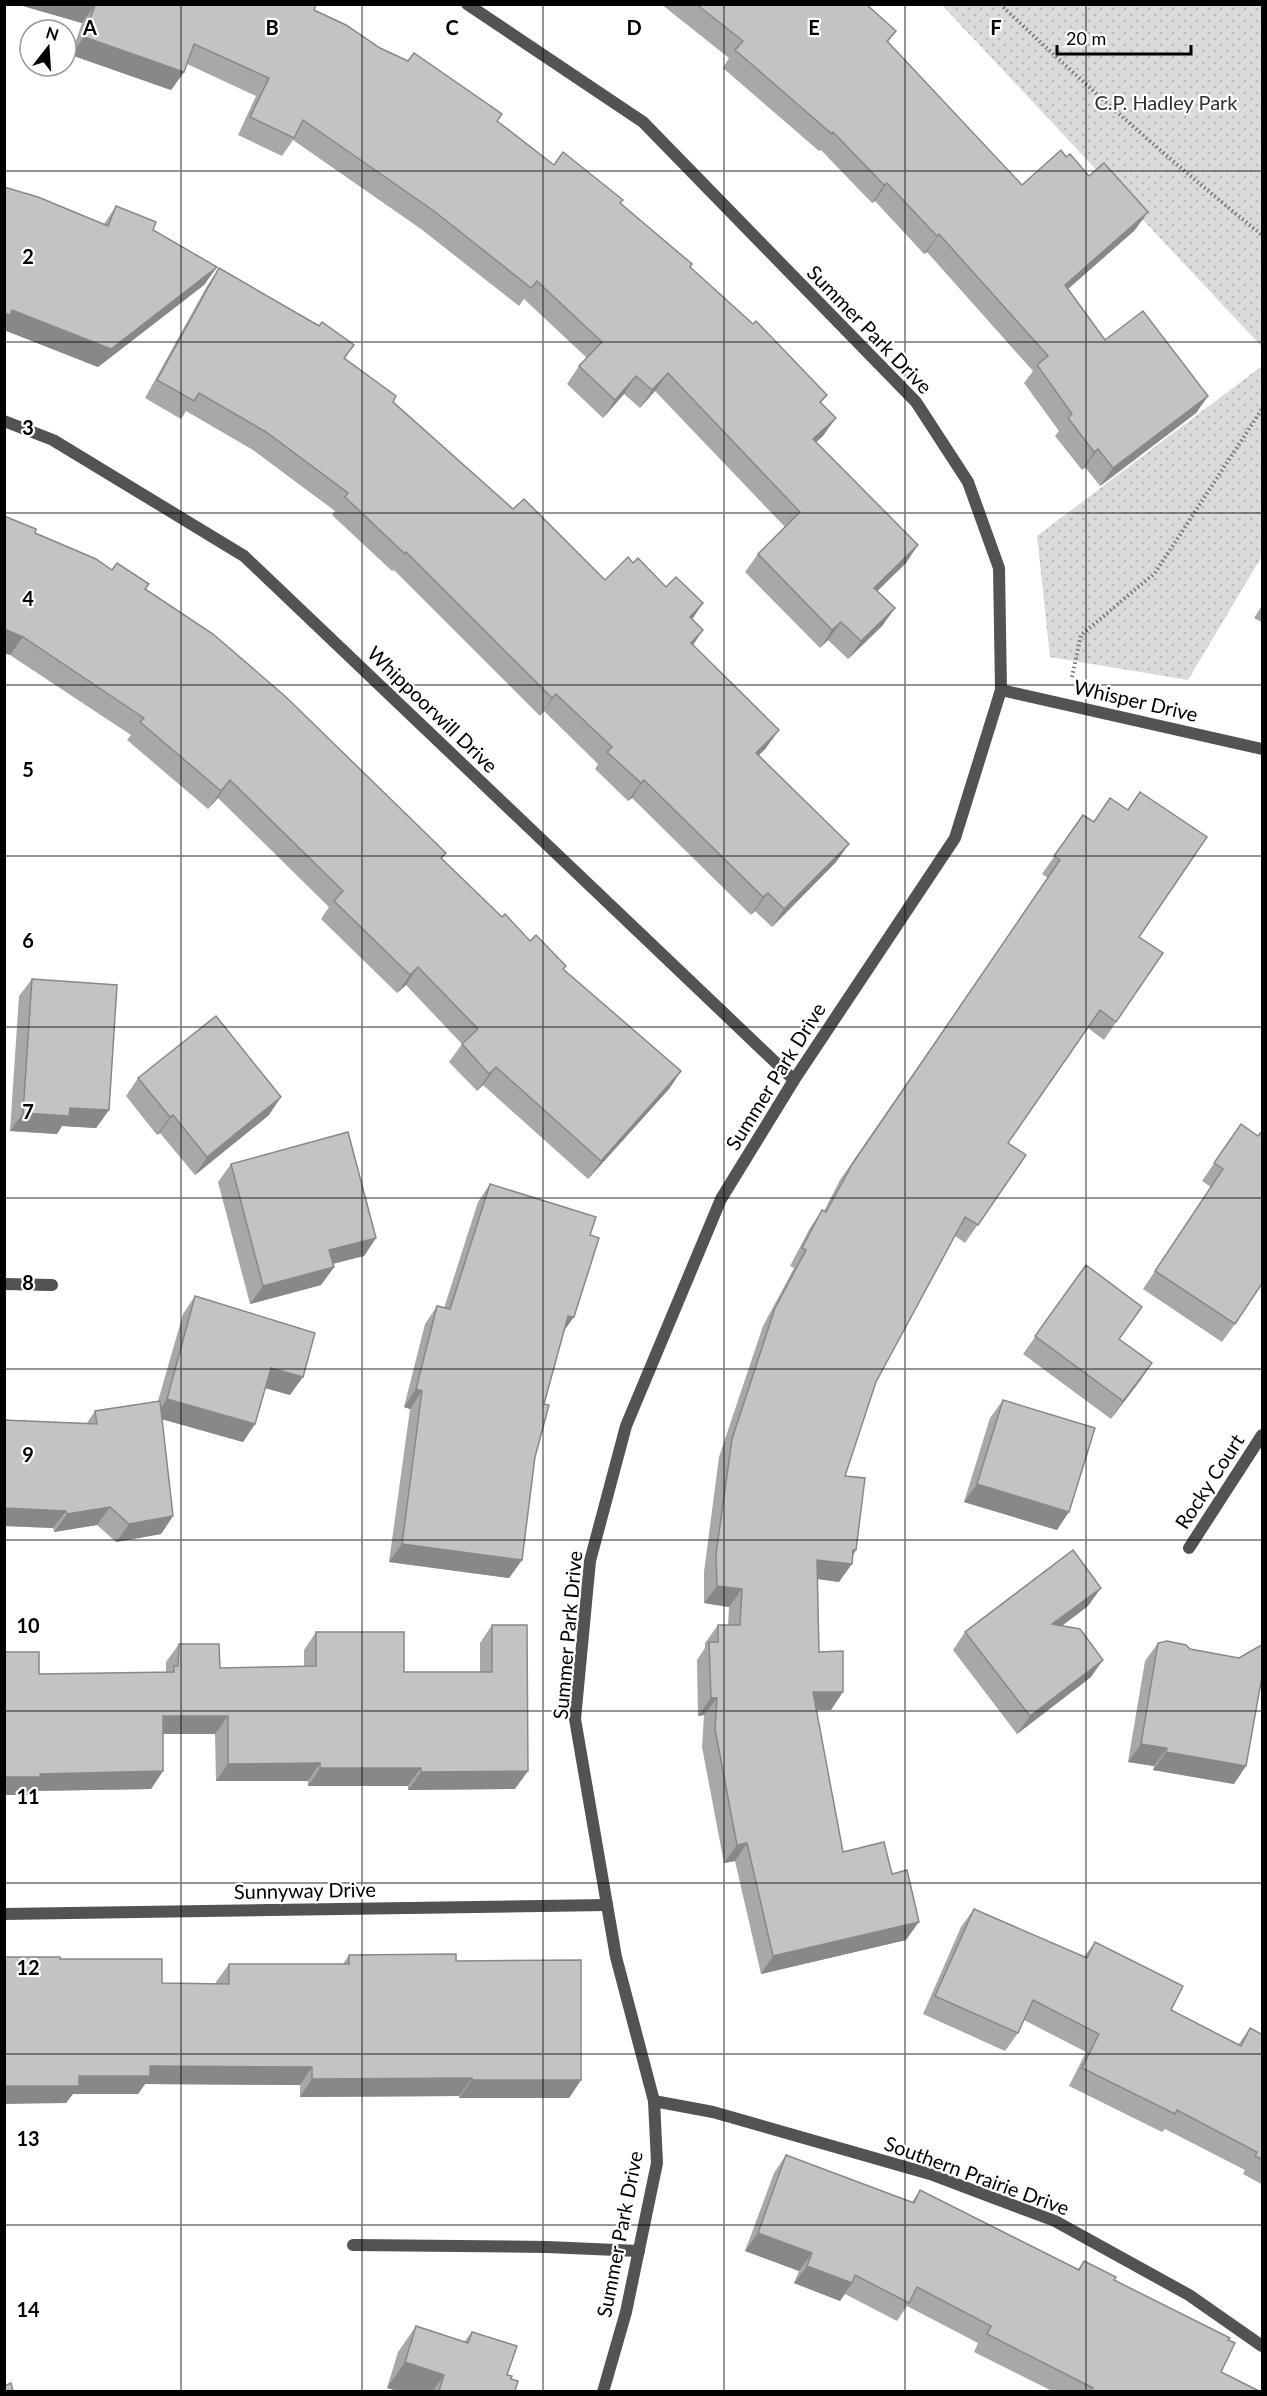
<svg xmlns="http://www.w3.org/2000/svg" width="1267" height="2396" font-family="Lato,sans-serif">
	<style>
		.park { fill: url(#park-dots) }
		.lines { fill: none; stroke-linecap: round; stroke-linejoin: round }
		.path { stroke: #757575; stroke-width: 4; stroke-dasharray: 1.5 3; stroke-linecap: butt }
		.lane { stroke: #535353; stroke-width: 12 }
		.street { stroke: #535353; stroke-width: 12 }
		.wall { fill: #a8a8a8 }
		.shaded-wall { fill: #888 }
		.building { fill: #c3c3c3; stroke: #888; stroke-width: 1.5 }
		.grid { fill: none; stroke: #000; stroke-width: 1.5; stroke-opacity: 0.55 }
		.labels { text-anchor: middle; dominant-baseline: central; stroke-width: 4.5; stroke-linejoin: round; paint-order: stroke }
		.park-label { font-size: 20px; fill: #313131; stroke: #fff }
		.street-label { font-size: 20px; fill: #000; stroke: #fff }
		.grid-label { font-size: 20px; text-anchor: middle; font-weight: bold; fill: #000; stroke: #fff; stroke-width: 4.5; stroke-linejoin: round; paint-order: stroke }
	</style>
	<defs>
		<pattern id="park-dots" width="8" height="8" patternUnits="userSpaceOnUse" patternTransform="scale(1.5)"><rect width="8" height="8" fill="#dadada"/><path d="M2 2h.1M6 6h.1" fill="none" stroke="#b9b9b9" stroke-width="1.8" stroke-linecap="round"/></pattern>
	</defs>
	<rect width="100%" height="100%" fill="#fff"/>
	<g class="park">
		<path d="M942,5h320v342z"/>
		<path d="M1262,366v190l-74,124 -138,-23 -13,-121z"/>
	</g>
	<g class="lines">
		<g class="path">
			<path d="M1000,4c85,81 171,158 262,231"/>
			<path d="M1072,677l9,-42 74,-62 107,-164"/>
		</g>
		<path class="lane" d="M353,2245l194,2 92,4"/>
		<g class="street">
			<path d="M467,4l176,118 273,280 52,80 31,86 2,122 -46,148 -161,242 -73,119 -95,227 -36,135 -15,158 41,238 38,144 3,62 -31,149 -23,80"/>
			<path d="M4,421l49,19 191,116 550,524"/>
			<path d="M1001,690l261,59"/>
			<path d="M4,1284l48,1"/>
			<path d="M1189,1548l73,-113"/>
			<path d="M4,1914l603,-9"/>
			<path d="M654,2101l59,11 217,62 125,47 134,74 73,51"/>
		</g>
	</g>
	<g class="wall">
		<path d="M16,4h300l-2,6 66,38 117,73 57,44 67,38 206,192 -6,8 2,33 -7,6 90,121 -29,28 18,17 -13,18 -34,33 -20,-19 -8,8 -75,-76 13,-18 27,-27 -130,-136 -15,17 -16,-14 -21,24 -36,-34 12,-18 8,-8 -63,-59 -5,7 -98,-77 -128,-89 -11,16 -44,-21 18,-39 -69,-32 -3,8 -13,18 -100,-35 11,-32z"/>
		<path d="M661,4h205l30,27 -8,11 134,143 44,-28 69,73 -67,59 37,51 103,56 -12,17 -96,73 -15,-19 -3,3 -27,-34 4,-5 -35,-48 9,-12 -106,-119 -3,2 -49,-53 -3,2 -51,-53 -2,1 -96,-83 6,-10z"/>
		<path d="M4,187l100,37 12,-18 37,24 64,37 -13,18 -106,82 -94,-37z"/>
		<path d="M219,268l135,77 -9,13 168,151 92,71 28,-17 33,24 37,16 -11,16 1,26 73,103 -7,7 77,107 -64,65 -17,-16 -4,4 -119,-117 -4,3 -33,-32 3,-5 -54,-53 -4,5 -146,-146 -2,1 -60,-56 3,-4 -82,-61 -67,-39 -5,8 -36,-21 62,-112z"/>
		<path d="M4,516l31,17 77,37 5,-7 28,26 301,264 -4,6 60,58 179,154 -12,18 -81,90 -105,-94 -6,6 -28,-29 13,-18 -56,-59 -9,8 -76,-74 8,-12 -111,-109 -10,11 -81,-69 4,-5 -121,-80 -6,-2z"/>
		<path d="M1263,604v19l-9,-5z"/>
		<path d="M1140,792l-1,145 24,16 -59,87 -16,-12 -80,115 18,12 -61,88 -10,-7 -79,146 -31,94 11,74 -17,32 -22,-3 2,73 12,58h-15l27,142 63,88 -145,34 -26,-113 -11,2 -22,-116 2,-32 -6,1 -1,-56 8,-12v-5l13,-18h10l1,-18 -25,-4v-31l15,-115 44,-131 31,-58 -4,-2 20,-38 12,-18 2,1 16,-31 208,-302 -6,-4 41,-59 10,7 17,-24 17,12z"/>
		<path d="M32,979l77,131 -13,18 -34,-2 -5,8 -47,-3 9,-135z"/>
		<path d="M138,1078l131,37 -74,60 -35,-42 -3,2 -31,-39z"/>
		<path d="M1241,1124l17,12 -23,188 -13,18 -79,-53 68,-102 -9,-6z"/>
		<path d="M231,1164l145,74 -12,18 -31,7 1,4 -13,18 -71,19 -32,-122z"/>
		<path d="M490,1184l74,148 -20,72 -9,53 -13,103 -13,18 -120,-16 21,-153 -6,-2 21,-83 12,-18 7,2 34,-106z"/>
		<path d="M1086,1265l33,74 33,24 -41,56 -88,-65z"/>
		<path d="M195,1296l95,99 -25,-7 -10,36 -12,18 -81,-23 11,97 -12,18 -45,8 -19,-17 -43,7 -1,-4 -49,-2v-106l83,3 8,-12 63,-10 25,-87z"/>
		<path d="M1003,1400l54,130 -93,-28 26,-84z"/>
		<path d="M1088,1606l-26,20 29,51 -74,57 -64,-84 12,-18z"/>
		<path d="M492,1625l23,164 -107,1v-4h-100v-5h-92l-1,-47h-52v37l-12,18 -121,2 -2,4h-24v-143l35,22 127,-2v-10l13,-18 41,24 84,-2v-16l12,-18 88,40h76v-29z"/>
		<path d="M1158,1643l76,141 -81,-14 1,-4 -26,-4 17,-101z"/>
		<path d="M974,1909l110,48 11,-15 76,68 67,35 12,-17 13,7v150l-20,-11 2,-4 -80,-41 -3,3 -93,-46 17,-34 -62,-32 -6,13 -13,18 -82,-37 38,-87z"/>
		<path d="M349,1955l107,6 125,119 -12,18h-110v-2l-159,1v-12l-155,-1 -7,10h-65l-7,9 -6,-144 102,24 54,1v-2l13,-18h114z"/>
		<path d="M786,2155l126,47 8,-12 158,79 6,-8 30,19 114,60 -7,32 38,19h-207l-78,-39 4,-9 -71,-37 -10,15 -52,-27 -5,7 -46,-18 5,-12 -54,-20 29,-78z"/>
		<path d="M416,2326l48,16 8,-10 39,47 4,12h-117l-11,-3 11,-36z"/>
	</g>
	<g class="shaded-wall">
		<path d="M16,4h77l2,1 -13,18z"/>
		<path d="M84,37l100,35 -13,18 -100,-35z"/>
		<path d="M887,183l-12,18 -3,2 12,-18z"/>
		<path d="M1148,212l-13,18 -83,73 13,-18z"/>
		<path d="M939,234l-12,18 -3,2 13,-18z"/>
		<path d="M217,267l-13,18 -106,82 -94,-37v-17l8,-3z"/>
		<path d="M668,373l-13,18 -15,17 12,-18z"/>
		<path d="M636,376l-12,18 -21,24 12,-18z"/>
		<path d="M1208,396l-12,17 -96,73 13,-18z"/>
		<path d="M836,418l-13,18 -23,21 13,-18z"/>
		<path d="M1098,449l-13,18 -3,3 12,-18z"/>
		<path d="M918,545l-12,18 -44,43 12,-18z"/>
		<path d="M703,603l-12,18 -1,-4z"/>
		<path d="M895,608l-13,18 -34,33 13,-18z"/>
		<path d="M841,622l-13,18 -8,8 12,-18z"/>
		<path d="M4,629l19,8 -13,18 -6,-2z"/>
		<path d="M703,630l-12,18v-5z"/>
		<path d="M556,694l-12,17 -4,5 12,-18z"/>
		<path d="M779,730l-13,18 -23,23 13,-18z"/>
		<path d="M230,780l-12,18 -10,11 13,-18z"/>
		<path d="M644,780l-12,18 -4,3 13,-18z"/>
		<path d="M849,844l-13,18 -64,65 12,-18z"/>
		<path d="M768,893l-13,18 -4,4 12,-18z"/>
		<path d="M418,967l-12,18 -9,8 13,-18z"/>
		<path d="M496,1067l-13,18 -6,6 12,-17z"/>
		<path d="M681,1071l-12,18 -81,90 13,-18z"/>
		<path d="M281,1097l-12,18 -74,60 12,-18z"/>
		<path d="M70,1108l39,2 -13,18 -34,-2 -5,8 -47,-3 13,-18z"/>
		<path d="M173,1115l-13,18 -3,2 13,-18z"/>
		<path d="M376,1238l-12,18 -47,12 12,-18z"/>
		<path d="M334,1267l-13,18 -71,19 13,-18z"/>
		<path d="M568,1316l6,1 -13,18z"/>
		<path d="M1152,1363l-12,18 -29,38 12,-18z"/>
		<path d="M271,1368l32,9 -13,18 -32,-9z"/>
		<path d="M416,1389l6,2 -12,18 -6,-2z"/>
		<path d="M167,1399l88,25 -12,18 -89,-25z"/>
		<path d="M977,1484l92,28 -12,18 -93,-28z"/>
		<path d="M110,1507l-13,18 -43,7 13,-18z"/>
		<path d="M4,1508l62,3 -13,17 -49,-2z"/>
		<path d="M173,1516l-12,18 -45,8 13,-18z"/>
		<path d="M402,1544l120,16 -13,18 -120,-16z"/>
		<path d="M853,1550h3l-9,13 5,1 -13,18 -35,-5 13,-17z"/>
		<path d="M717,1586l25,3 -13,18 -25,-4z"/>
		<path d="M1101,1588l-13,18 -48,36 12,-18z"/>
		<path d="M1103,1660l-12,17 -74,57 13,-18z"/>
		<path d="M813,1692h30l-12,18h-31z"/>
		<path d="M711,1698h6l-13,17 -6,1z"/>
		<path d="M163,1716h65l-13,18h-64z"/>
		<path d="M1141,1744l26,4 -13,18 -26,-4z"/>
		<path d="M1166,1752l80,14 -12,18 -81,-14z"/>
		<path d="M320,1763l-12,18h-92l12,-17z"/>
		<path d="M320,1768h101l-13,18h-100z"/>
		<path d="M163,1771l-12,18 -121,2 -2,4h-24v-18l36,-3z"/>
		<path d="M528,1771l-13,18 -107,1 13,-18z"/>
		<path d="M747,1843l-12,18 -11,2 13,-18z"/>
		<path d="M919,1922l-13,18 -145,34 12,-18z"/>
		<path d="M150,2066l162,1 -12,18 -155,-1 -7,10h-65l-7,9 -62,1v-18z"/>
		<path d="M472,2078l-13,18 -159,1 12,-18z"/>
		<path d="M472,2080h109l-12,18h-110z"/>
		<path d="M758,2233l54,20 -13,18 -54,-20z"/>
		<path d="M807,2266l45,17 -12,18 -46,-18z"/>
		<path d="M405,2362l39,13 -11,16h-35l-11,-3z"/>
	</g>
	<g class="building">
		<path d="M93,4h223l-2,6 32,15 34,23 28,13 6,-8 88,61 -5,7 57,44 9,-13 60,48 -3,3 72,61 -2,3 63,57 3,-3 71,74 -7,7 16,16 -23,21 105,106 -44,43 21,20 -34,33 -20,-19 -9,8 -74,-76 42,-42 -132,-139 -16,17 -16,-14 -21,24 -36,-34 23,-24 -65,-61 -6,7 -97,-77 -131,-91 -9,18 -44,-21 19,-39 -75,-34 -10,28 -100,-35 11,-32z"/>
		<path d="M696,4h170l30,27 -9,10 135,144 39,-35 5,7 4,-3 19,22 15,-13 44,49 -83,73 40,55 38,-29 65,85 -95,72 -15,-19 -4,3 -26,-34 4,-4 -35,-49 11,-9 -109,-122 -2,2 -50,-53 -3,2 -51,-53 -1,2 -97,-84 8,-9z"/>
		<path d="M4,187l34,10 70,29 8,-20 40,16 -3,8 64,37 -106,82 -99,-39 -2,5 -6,-2z"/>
		<path d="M219,268l100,58 3,-4 32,23 -10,13 52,38 -3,6 120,107 11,-10 81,81 23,-23 5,6 5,-5 28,29 10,-10 27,26 -13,14 13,13 -12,13 88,87 -23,23 93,91 -65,65 -16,-16 -5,4 -119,-117 -3,3 -34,-31 5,-5 -56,-53 -4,4 -146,-146 -1,2 -60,-57 3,-4 -82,-61 -67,-39 -5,8 -37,-21z"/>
		<path d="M4,516l32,13 -1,4 61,26 16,11 5,-7 32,21 -4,5 68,45 73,63 160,156 -5,5 61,59 3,-3 25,27 6,-6 30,31 -3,3 118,102 -80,90 -105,-94 -7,7 -27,-30 16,-15 -60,-62 -8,8 -76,-74 9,-10 -113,-111 -9,11 -81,-69 4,-4 -121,-81 -19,-8z"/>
		<path d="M1140,792l67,45 -68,100 24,16 -47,69 -16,-12 -92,133 18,12 -48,70 -13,-8 -89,165 -31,94 20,2 -9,72h-3l-1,14 -35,-4 2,92 24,-1v41h-30l30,160 41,-10 8,32 15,-4 12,52 -146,34 -26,-113 -10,2 -22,-116 2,-31h-6l-2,-56h9v-17h22l2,-36 -25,-3 -1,-32 16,-115 43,-131 31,-58 -4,-2 20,-38 4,2 27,-49 207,-303 -6,-4 29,-41 11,7 16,-24 18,12z"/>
		<path d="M32,979l85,6 -8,125 -39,-2 -1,8 -46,-3z"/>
		<path d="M216,1016l65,81 -74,60 -34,-42 -3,2 -32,-39z"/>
		<path d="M1241,1124l17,12 5,-6v152l-28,42 -80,-53 68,-102 -9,-6z"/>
		<path d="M348,1132l28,106 -47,12 5,17 -71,19 -32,-122z"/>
		<path d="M490,1184l106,33 -6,18 9,3 -25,79 -6,-1 -24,88 5,1 -14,52 -13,103 -120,-16 20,-153 -6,-2 21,-83 13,3z"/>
		<path d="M1086,1265l56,42 -23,32 33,24 -29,38 -88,-65z"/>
		<path d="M195,1296l120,37 -12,44 -32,-9 -16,56 -88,-25z"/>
		<path d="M1003,1400l92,28 -26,84 -92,-28z"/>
		<path d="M160,1401l13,115 -44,8 -19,-17 -43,7 -1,-3 -62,-3v-88l93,4 -2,-13z"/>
		<path d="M1073,1550l28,38 -49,36 28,5 23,31 -73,56 -65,-84z"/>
		<path d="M492,1625h35l1,146 -107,1v-4h-101v-5l-92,1v-48h-65v55l-123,3 1,3h-37v-125h35v22l135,-2v-6h4l1,-22h40l1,24 96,-2v-34h88v40h88z"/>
		<path d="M1167,1641l19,4 4,4 49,9 24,-14v27l-17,95 -80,-14 1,-4 -26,-4 17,-101z"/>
		<path d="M974,1909l113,49 8,-16 88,44 -12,24 70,36 9,-18 13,7v125l-8,-4 2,-4 -80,-42 -2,4 -93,-46 17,-34 -66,-34 -15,33 -83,-37z"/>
		<path d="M456,1954v7l125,-1v120h-109v-2l-160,1v-12l-162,-1v10h-71v10h-75v-129h56v2h102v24l67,1v-20h120v-9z"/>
		<path d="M786,2155l128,48 6,-13 159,80 5,-9 32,16 -2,3 116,58 -2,2 7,3 -14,29 38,19h-167l1,-3 -106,-54 4,-8 -74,-39 -8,16 -54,-28 -3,8 -45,-17 5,-13 -54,-20z"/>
		<path d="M416,2326l52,17 4,-11 45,14 -10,29 5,1 -1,3 7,2 -3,10h-76l5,-16 -39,-13z"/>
		<path d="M11,2383l2,8h-9v-5z"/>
	</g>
	<path class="grid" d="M181,4v2388M362,4v2388M543,4v2388M724,4v2388M905,4v2388M1086,4v2388M4,171h1258M4,342h1258M4,513h1258M4,685h1258M4,856h1258M4,1027h1258M4,1198h1258M4,1369h1258M4,1540h1258M4,1711h1258M4,1883h1258M4,2054h1258M4,2225h1258"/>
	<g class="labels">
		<g class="park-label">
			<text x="1166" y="102">C.P. Hadley Park</text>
		</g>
		<g class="street-label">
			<text transform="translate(870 329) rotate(46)">Summer Park Drive</text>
			<text transform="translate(1136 700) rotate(13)">Whisper Drive</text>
			<text transform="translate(433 709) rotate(44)">Whippoorwill Drive</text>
			<text transform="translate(775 1076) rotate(-58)">Summer Park Drive</text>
			<text transform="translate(1209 1481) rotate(-57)">Rocky Court</text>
			<text transform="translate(567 1635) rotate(-85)">Summer Park Drive</text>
			<text transform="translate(305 1890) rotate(-1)">Sunnyway Drive</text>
			<text transform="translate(977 2175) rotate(20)">Southern Prairie Drive</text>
			<text transform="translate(619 2234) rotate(-79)">Summer Park Drive</text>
		</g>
	</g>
	<g class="grid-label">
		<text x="90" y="35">A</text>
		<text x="272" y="35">B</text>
		<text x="452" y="35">C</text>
		<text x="634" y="35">D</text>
		<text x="814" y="35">E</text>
		<text x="996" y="35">F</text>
		<text x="28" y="264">2</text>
		<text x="28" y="435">3</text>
		<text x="28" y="606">4</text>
		<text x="28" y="777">5</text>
		<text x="28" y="948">6</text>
		<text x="28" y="1119">7</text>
		<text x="28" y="1290">8</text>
		<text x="28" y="1462">9</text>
		<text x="28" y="1633">10</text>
		<text x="28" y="1804">11</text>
		<text x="28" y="1975">12</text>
		<text x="28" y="2146">13</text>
		<text x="28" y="2317">14</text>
	</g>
	<rect width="1267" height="2396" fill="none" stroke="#000000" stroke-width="12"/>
	<g transform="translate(48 48) rotate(17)"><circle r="28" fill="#ffffff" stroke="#999999" stroke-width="1.5"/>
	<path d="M0-4.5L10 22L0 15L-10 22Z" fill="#000000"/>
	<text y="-9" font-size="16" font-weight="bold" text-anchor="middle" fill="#000000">N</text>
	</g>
	<path d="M1057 45v9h134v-9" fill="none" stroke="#000000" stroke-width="3"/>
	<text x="1066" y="45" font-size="18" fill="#000000" stroke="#ffffff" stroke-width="4.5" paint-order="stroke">20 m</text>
</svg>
